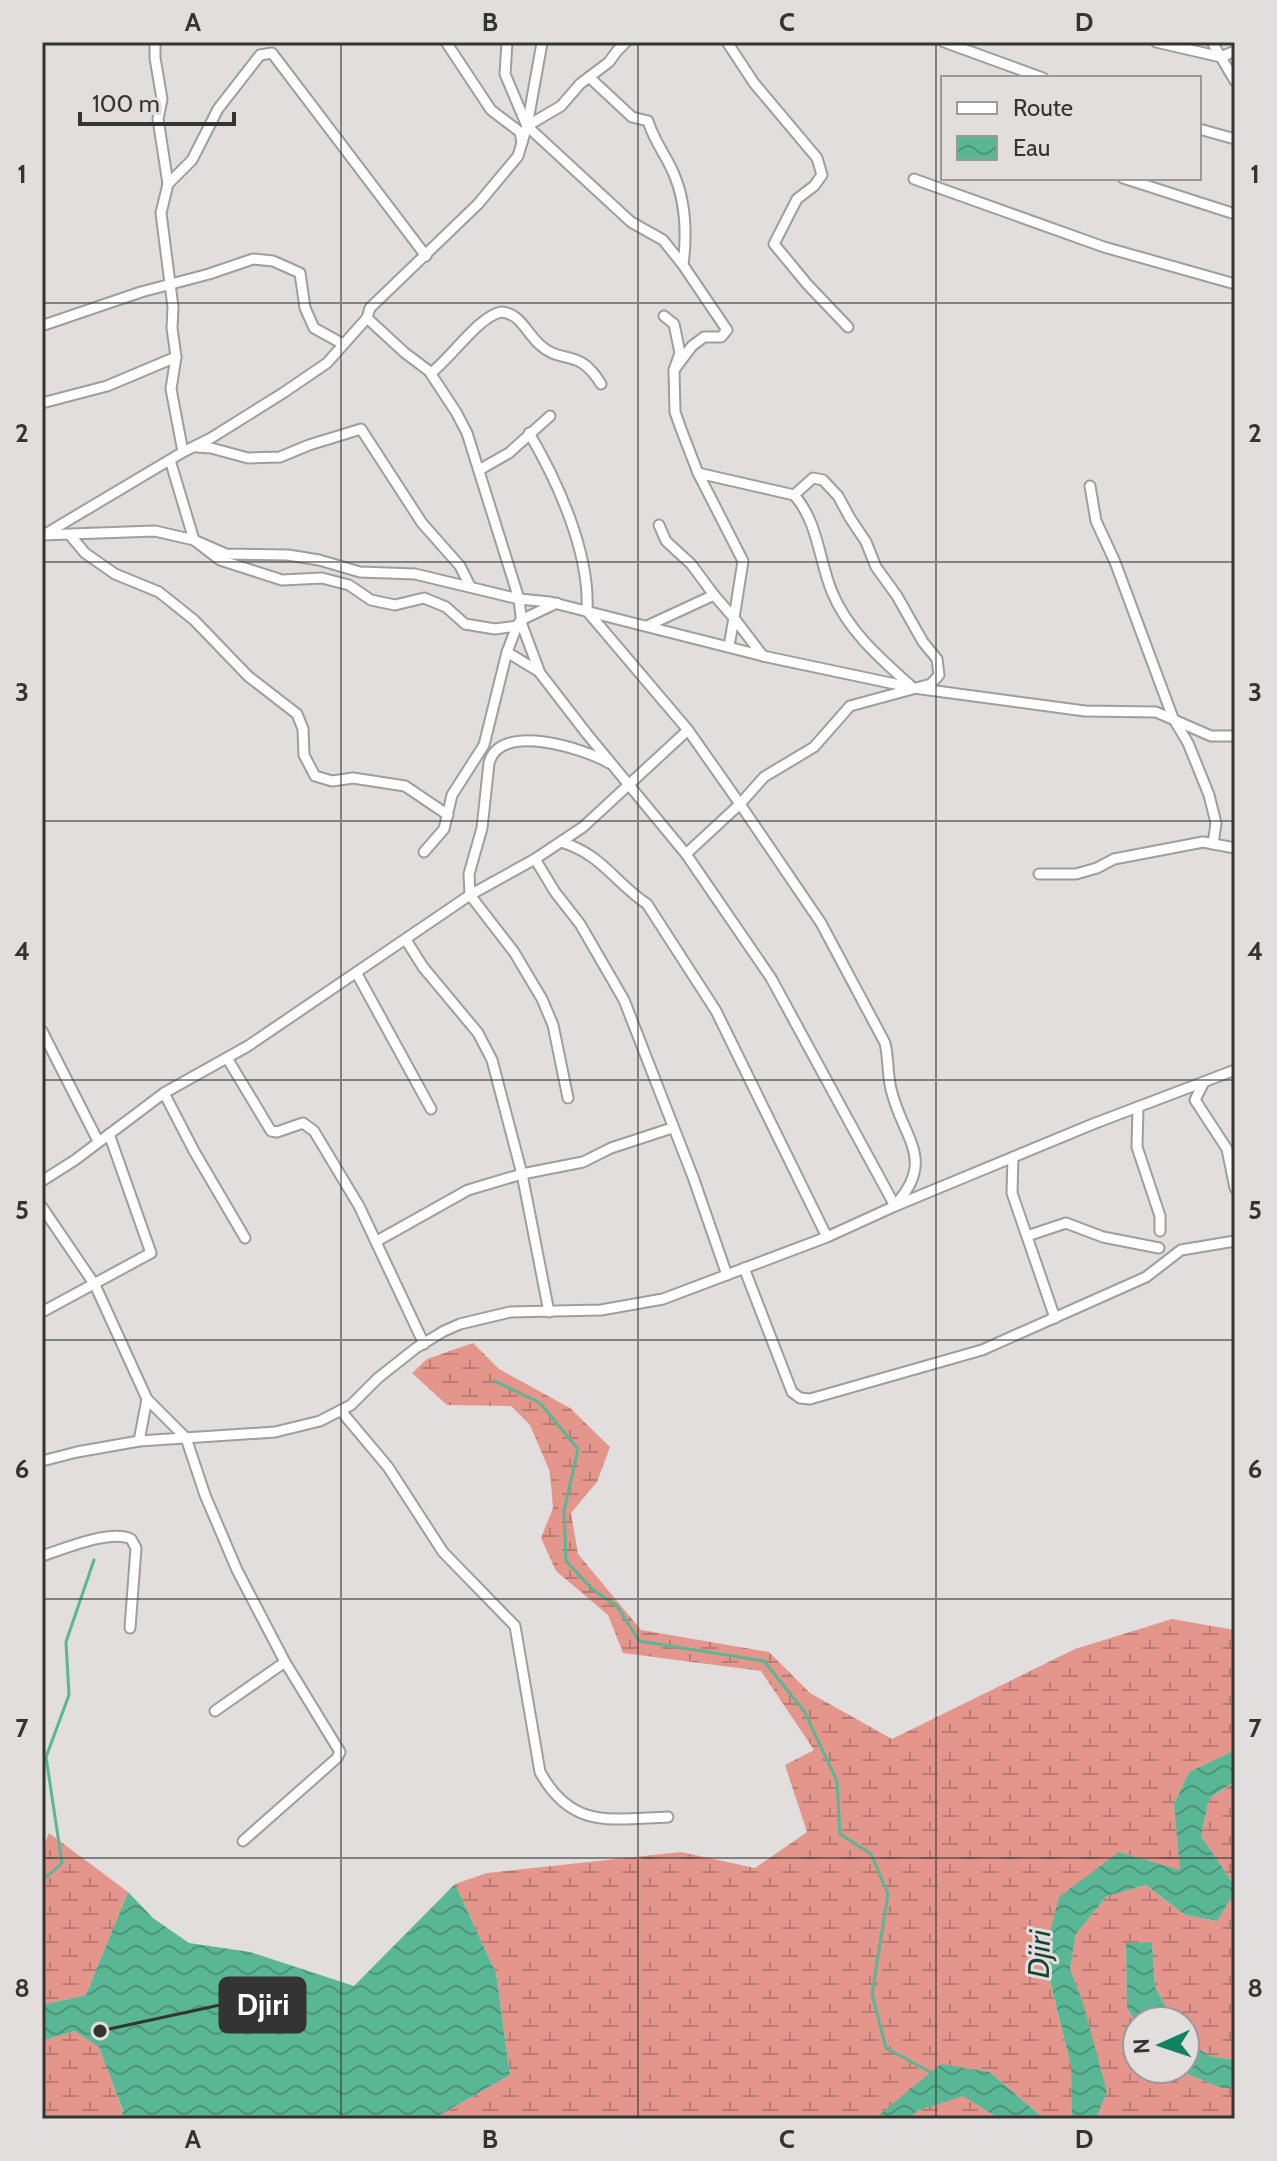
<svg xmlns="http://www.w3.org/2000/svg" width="1277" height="2161" font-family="Cabin,sans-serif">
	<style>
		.wetland { fill: url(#wetland-marsh) }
		.water { fill: url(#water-waves) }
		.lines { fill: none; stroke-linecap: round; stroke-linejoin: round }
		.stream { stroke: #5ab795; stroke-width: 3 }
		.minor-casing { stroke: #a09d9d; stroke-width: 13 }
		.minor { stroke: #fff; stroke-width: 9 }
		.grid { fill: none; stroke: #353434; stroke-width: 2; stroke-opacity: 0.55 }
		.labels { text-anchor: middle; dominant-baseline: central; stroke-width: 6; stroke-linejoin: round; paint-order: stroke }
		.water-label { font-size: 30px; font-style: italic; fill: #194233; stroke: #e1dedd }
		.leader { fill: none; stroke: #353434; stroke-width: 3 }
		.callout-dot { fill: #353434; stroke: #e1dedd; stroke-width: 3 }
		.callout { fill: #353434; stroke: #353434; stroke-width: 3 }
		.callout-label { font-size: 30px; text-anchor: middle; font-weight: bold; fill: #fff }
		.neatline { fill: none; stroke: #353434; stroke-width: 3 }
		.grid-label { font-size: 26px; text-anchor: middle; font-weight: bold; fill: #353434 }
	</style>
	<defs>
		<pattern id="wetland-marsh" width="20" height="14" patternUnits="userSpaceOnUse" patternTransform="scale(2)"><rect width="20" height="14" fill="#e5968c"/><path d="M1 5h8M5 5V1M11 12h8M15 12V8" fill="none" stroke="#ba7b73"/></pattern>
		<pattern id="water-waves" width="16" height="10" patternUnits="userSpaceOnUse" patternTransform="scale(2)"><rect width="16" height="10" fill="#5ab795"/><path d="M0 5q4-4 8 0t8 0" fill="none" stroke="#4b967a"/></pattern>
	</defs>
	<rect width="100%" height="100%" fill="#e1dedd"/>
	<g class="wetland">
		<path d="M473,1343l26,26 71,39 40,39 -13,35 -26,31 7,41 63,76 128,22 41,41 82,46 183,-90 97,-30 63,11v120l-46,22 -15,32 7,67 -62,-19 -75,104 27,110 2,51h-31l-52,-45 -112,43 -4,4h-441l77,-44 -14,-102 -41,-89 32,-11 194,-21 74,16 52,-36 -22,-67 29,-15 -53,-79 -138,-18 -15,-38 -52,-44 -15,-33 12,-30 -3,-36 -20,-47 -19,-19 -64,-1 -35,-32 15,-14z"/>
		<path d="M1232,1784l3,2v100l-34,-50 8,-37z"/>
		<path d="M49,1833l79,59 -42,103 -44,10v-154z"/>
		<path d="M1146,1885l39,30 32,6 18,-29v168l-25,-4 -25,-16v-19h-11l-19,-34 -3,-45 -26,2 1,64 10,16v45h38l46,19h14v31h-139l11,-27 -37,-123 6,-35 31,-38z"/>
		<path d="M75,2031l24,15 24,66 -2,7h-79v-78z"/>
		<path d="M963,2095l37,24h-91l7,-8z"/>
	</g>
	<g class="water">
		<path d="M1235,1750v36l-4,-2 -22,15 -8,37 34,50v6l-18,29 -32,-6 -39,-30 -39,11 -31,38 -6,35 13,34 24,89 -11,27h-96l-37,-23 -46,15 -8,8h-35l67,-55 49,8 52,45h30l-1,-51 -27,-110 15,-59 60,-45 61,18 -6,-66 15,-32z"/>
		<path d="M455,1884l41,89 14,102 -77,44h-312l2,-8 -24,-64 -24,-16 -33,10v-36l44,-10 42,-103 25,26 36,25 61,9 104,34z"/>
		<path d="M1152,1942l3,45 19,34h-37v3l-10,-16 -1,-65z"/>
		<path d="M1185,2040l25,16 25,4v28h-14l-46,-19h10z"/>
	</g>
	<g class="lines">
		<g class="stream">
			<path d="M495,1381l45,22 38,46 -14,62 2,50 26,28 25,17 22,35 125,20 40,50 33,70 3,53 31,20 17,40 -16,100 14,54 46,25"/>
			<path d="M42,1881l20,-18 -16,-106 23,-62 -3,-53 28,-82"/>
		</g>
		<g class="minor-casing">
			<g id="minor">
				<path d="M155,42v16l7,41 -4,20 10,65 -7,29 12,94 -1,21 4,29 -5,32 12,63"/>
				<path d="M446,42l45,68 29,22 2,10"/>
				<path d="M507,42l-2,32 22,52 104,96 32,18 20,25c4,-31 3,-64 -10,-93 -8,-18 -19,-31 -25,-51l-16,-4 -43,-40"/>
				<path d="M727,42l27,41 63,75 5,17 -8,11 -17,13 -23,45 33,40 41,43"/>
				<path d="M944,42l99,36"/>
				<path d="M1156,42l65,15 14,-6"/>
				<path d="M1212,42l23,39"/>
				<path d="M542,43l-15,83 -9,30 -40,48 -108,104 -3,10 38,35 24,18 27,41 11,21 52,166 3,26 18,48 47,61 99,120 85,124 124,228"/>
				<path d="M527,126l34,-20 19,-22 29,-22 8,-11 9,-9"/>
				<path d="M1199,129l36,10"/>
				<path d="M1123,178l112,36"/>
				<path d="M914,179l190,68 131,37"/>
				<path d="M168,184l24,-24 26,-51 42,-54 12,-2 154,203"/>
				<path d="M664,316l10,8 6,29 -6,17 18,-24 12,-9h17l6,-7 -44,-65"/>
				<path d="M44,325l97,-33 68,-18 44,-15 20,2 27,12 5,35 9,20 29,16"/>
				<path d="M674,370l1,42 6,17 17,44 45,88 -9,57 29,38"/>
				<path d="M431,373c21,-16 47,-56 70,-61 19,1 25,20 38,32 23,22 39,2 62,40"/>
				<path d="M42,403l65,-17 69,-29"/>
				<path d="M529,433c29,49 61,120 58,178l101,119 52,74 81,119 64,120c4,17 2,34 7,50 12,46 43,66 5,110"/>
				<path d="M197,447l14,1 37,10 32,-1 29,-12 52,-16 61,94 38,43 10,20"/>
				<path d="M170,460l24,80 26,20 62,20 40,-2 27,7 22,15 24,5 29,-7 22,9 19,17 30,5 22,-3"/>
				<path d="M479,470l30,-17 41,-37"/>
				<path d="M698,473l96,22c24,26 25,66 38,97 16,39 49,67 79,94"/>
				<path d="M1090,486l6,35 19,41 58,156 15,25 21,52 7,28 -3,21"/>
				<path d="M659,525l7,16 25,23 23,31"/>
				<path d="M47,533l136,-81 28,-14 72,-45 44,-30 40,-45"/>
				<path d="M42,535l113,-4 39,9 32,14 62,1 31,5 41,12 55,2 104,25 31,3 213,54 151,32 171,23 71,1 55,24h24"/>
				<path d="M70,535l15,18 30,21 44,18 35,28 54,56 49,38 6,15 1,26 11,21 17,5 21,-3 52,8 43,29"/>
				<path d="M647,626l67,-31 20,23 -5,28"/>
				<path d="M507,652l31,19"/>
				<path d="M561,842c41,12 54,41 86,62l69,107 111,226"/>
				<path d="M424,852l20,-23 8,-34 32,-50 23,-93 10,-26 4,-6 36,-17"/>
				<path d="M686,854l54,-50 24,-27 50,-30 36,-41 81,-22 8,-9 -2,-16 -14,-17 -26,-46 -21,-29 -10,-25 -16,-24 -12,-22 -15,-16 -10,-2 -19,17"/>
				<path d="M535,859l20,33 25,32 44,76 69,177 34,98"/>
				<path d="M1039,874h37l21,-6 17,-9 89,-17 32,6"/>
				<path d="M406,940l17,27 55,66 14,27 30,114 27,138"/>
				<path d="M357,974l74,135"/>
				<path d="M42,1031l56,110"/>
				<path d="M227,1058l44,73 6,1 26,-9 11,8 45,75 65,138"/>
				<path d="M1204,1082l-9,18 32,49 8,39"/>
				<path d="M164,1093l30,58 51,87"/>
				<path d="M568,1098l-15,-73 -11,-26 -28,-47 -44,-57 -1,-21 13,-46 7,-65c11,-42 96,-14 120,0"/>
				<path d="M1138,1107l-1,40 23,69v15"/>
				<path d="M1013,1157l-1,36 43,125"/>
				<path d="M42,1181l33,-21 89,-67 84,-47 222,-151 65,-36 48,-32 105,-97"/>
				<path d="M42,1207l53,78 52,114 -8,42"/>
				<path d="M1027,1236l39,-13 37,14 56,11"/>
				<path d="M377,1241l91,-51 54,-16 61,-12 28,-14 61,-20"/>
				<path d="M744,1268l48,124 8,6 10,1 172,-49 164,-73 35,-27 54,-9"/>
				<path d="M42,1312l109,-59 -42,-119"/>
				<path d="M147,1399l39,39 19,57 32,75 48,92 55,90 -3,6 -94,83"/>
				<path d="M341,1411l47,56 55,85 72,74 25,146c32,58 71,47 128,45"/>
				<path d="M42,1461l35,-9 62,-11 136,-9 45,-11 31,-16 27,-27 38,-30 28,-17 16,-7 50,-12 91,-2 62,-11 164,-62 68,-31 198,-82 142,-54"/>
				<path d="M42,1556c22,-7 68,-27 89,-17l5,9 -6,80"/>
				<path d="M215,1711l70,-49"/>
			</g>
		</g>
		<use href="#minor" class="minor"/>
	</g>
	<path class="grid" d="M341,42v2077M638,42v2077M936,42v2077M42,303h1193M42,562h1193M42,821h1193M42,1080h1193M42,1340h1193M42,1599h1193M42,1858h1193"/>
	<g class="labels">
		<g class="water-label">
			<text transform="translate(1039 1954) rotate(-88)">Djiri</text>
		</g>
	</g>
	<path class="leader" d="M100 2031L220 2005"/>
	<circle class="callout-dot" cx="100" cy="2031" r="8"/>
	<rect class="callout" x="220" y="1978" width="85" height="54" rx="8"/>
	<g class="callout-label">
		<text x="263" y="2015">Djiri</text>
	</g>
	<rect width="1277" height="2161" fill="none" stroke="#e1dedd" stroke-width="88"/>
	<rect x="941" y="76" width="260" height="104" fill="#e1dedd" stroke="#9c9a99" stroke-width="2"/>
	<rect x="957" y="102" width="40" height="12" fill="#ffffff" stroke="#9c9a99" stroke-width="2"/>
	<text x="1013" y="116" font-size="24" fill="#353434">Route</text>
	<rect x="957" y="136" width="40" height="24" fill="url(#water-waves)" stroke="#9c9a99" stroke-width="2"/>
	<text x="1013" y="156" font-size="24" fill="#353434">Eau</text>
	<g transform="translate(1161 2045) rotate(267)"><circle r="38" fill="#e1dedd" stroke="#9c9a99" stroke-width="2"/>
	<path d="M0-6L14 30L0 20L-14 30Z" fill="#0f8362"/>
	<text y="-12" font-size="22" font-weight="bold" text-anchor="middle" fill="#353434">N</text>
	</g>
	<path d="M80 112v12h154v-12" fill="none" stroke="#353434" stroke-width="4"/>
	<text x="92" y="112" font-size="24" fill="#353434" stroke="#e1dedd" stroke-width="6" paint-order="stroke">100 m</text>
	<rect x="44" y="44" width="1189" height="2073" class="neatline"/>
	<g class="grid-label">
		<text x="193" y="31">A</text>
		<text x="490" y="31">B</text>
		<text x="787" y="31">C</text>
		<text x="1084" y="31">D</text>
		<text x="22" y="183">1</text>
		<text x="1255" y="183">1</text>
		<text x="22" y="442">2</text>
		<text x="1255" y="442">2</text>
		<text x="22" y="701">3</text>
		<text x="1255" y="701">3</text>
		<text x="22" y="960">4</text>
		<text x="1255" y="960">4</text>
		<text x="22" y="1219">5</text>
		<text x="1255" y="1219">5</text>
		<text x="22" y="1478">6</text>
		<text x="1255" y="1478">6</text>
		<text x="22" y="1737">7</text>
		<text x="1255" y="1737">7</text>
		<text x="22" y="1997">8</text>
		<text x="1255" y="1997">8</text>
		<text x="193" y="2148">A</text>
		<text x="490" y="2148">B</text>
		<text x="787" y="2148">C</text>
		<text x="1084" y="2148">D</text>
	</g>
</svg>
